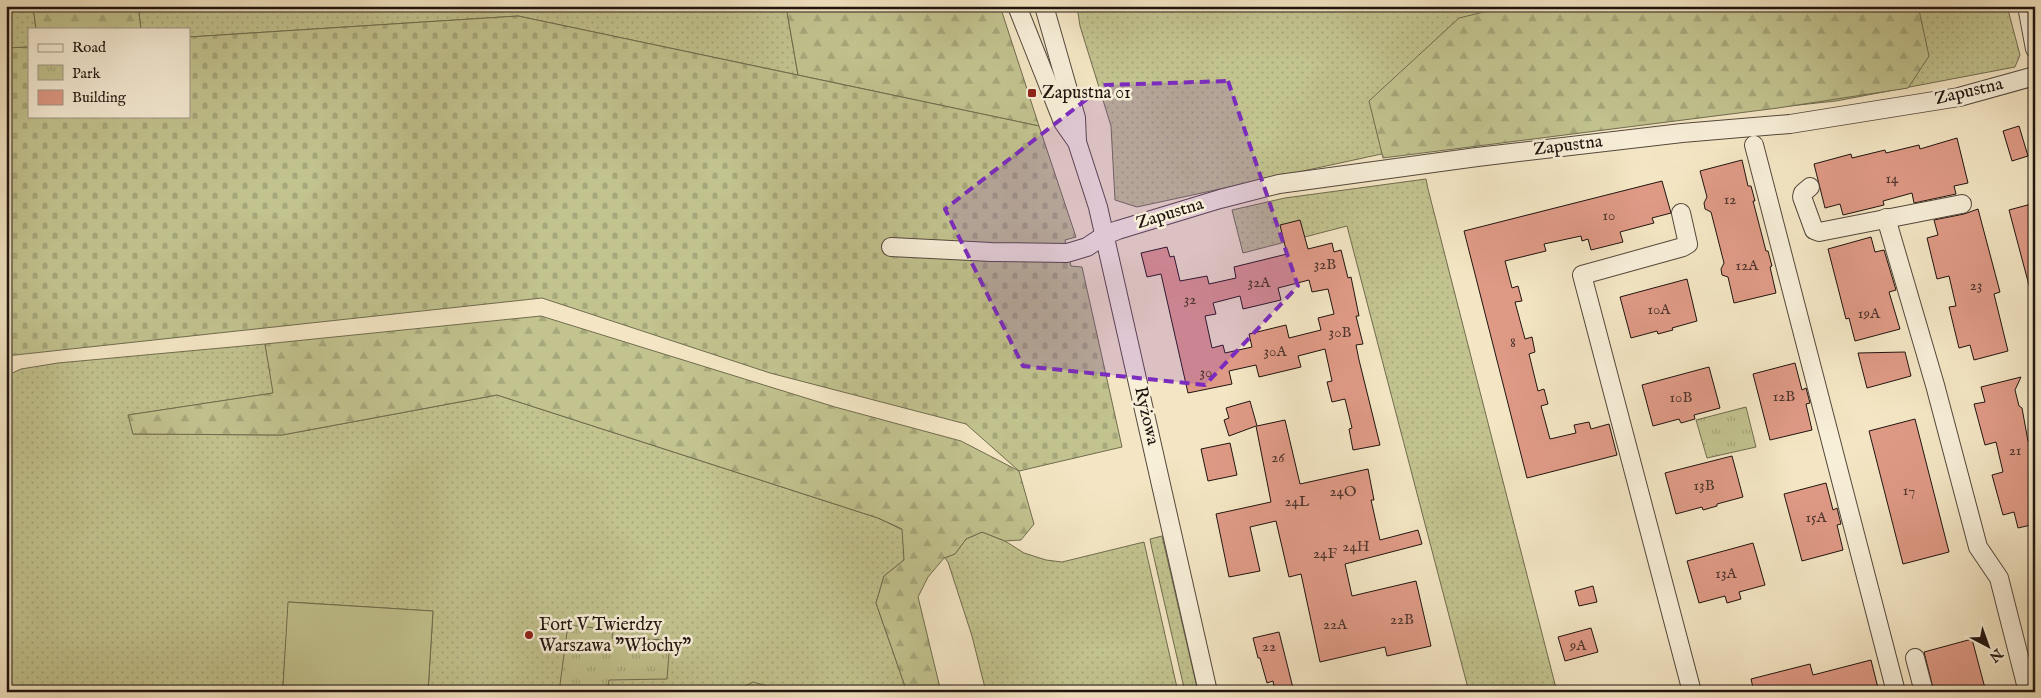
<svg xmlns="http://www.w3.org/2000/svg" width="2041" height="698" font-family="'IM FELL English',serif">
	<style>
		.grass { fill: url(#grass-dots); stroke: #706c4f }
		.forest { fill: url(#forest-firs); stroke: #706c4f }
		.cemetery { fill: url(#cemetery-stones); stroke: #706c4f }
		.park { fill: url(#park-tufts); stroke: #706c4f }
		.pitch { fill: #c2c38f; stroke: #706c4f }
		.building { fill: #df9a86; stroke: #1f140f; fill-rule: evenodd }
		.lines { fill: none; stroke-linecap: round; stroke-linejoin: round }
		.minor-casing { stroke: #54483c; stroke-width: 20 }
		.minor { stroke: #f8efd9; stroke-width: 18 }
		.marked { fill: #7b2cbf; fill-opacity: 0.2; stroke: #7b2cbf; stroke-width: 4; stroke-dasharray: 10 6; stroke-linejoin: round }
		.poi-dot { fill: #8f2418; stroke: #f8efd9; stroke-width: 2 }
		.labels { text-anchor: middle; dominant-baseline: central; stroke-width: 5; stroke-linejoin: round; paint-order: stroke }
		.number-label { font-size: 15px; fill: #4f362d }
		.street-label { font-size: 18px; fill: #1f140f; stroke: #f8efd9 }
		.poi-label { font-size: 18px; fill: #1f140f; stroke: #f8efd9; text-anchor: start }
	</style>
	<defs>
		<pattern id="grass-dots" width="8" height="8" patternUnits="userSpaceOnUse" patternTransform="scale(1.25)"><rect width="8" height="8" fill="#c2c38f"/><path d="M2 2h.1M6 6h.1" fill="none" stroke="#a6a77a" stroke-width="1.8" stroke-linecap="round"/></pattern>
		<pattern id="forest-firs" width="22" height="20" patternUnits="userSpaceOnUse" patternTransform="scale(1.25)"><rect width="22" height="20" fill="#c2c38f"/><path d="M5 1l3.5 6h-7zM16 11l3.5 6h-7z" fill="#a6a77a"/></pattern>
		<pattern id="cemetery-stones" width="16" height="16" patternUnits="userSpaceOnUse" patternTransform="scale(1.25)"><rect width="16" height="16" fill="#c2c38f"/><path d="M2 7V4a2 2 0 0 1 4 0v3zM10 15v-3a2 2 0 0 1 4 0v3z" fill="#a6a77a"/></pattern>
		<pattern id="park-tufts" width="24" height="20" patternUnits="userSpaceOnUse" patternTransform="scale(1.25)"><rect width="24" height="20" fill="#c2c38f"/><path d="M3 7l-1-3M5 7V3M7 7l1-3M15 17l-1-3M17 17v-4M19 17l1-3" fill="none" stroke="#a6a77a"/></pattern>
	</defs>
	<rect width="100%" height="100%" fill="#f4e6c4"/>
	<filter id="stains"><feTurbulence type="fractalNoise" baseFrequency=".004" numOctaves="4"/><feColorMatrix values="0 0 0 0 .2 0 0 0 0 .09 0 0 0 0 .02 0 0 0 .5 -.17"/></filter>
	<radialGradient id="worn" r=".72"><stop offset=".6" stop-color="#630" stop-opacity="0"/><stop offset="1" stop-color="#630" stop-opacity=".3"/></radialGradient>
	<g class="grass">
		<path d="M6,6h27l3,23h-7v18l-23,1z"/>
		<path d="M138,6h648l12,69 -280,-59 -329,21v-8h-48z"/>
		<path d="M1077,6h930l13,49 -5,12 -179,34 -413,44 -286,62 -22,-7 -4,-74 -31,-100z"/>
		<path d="M1426,179l2,10 129,503h-88l-122,-466 -104,27 -11,-43 53,-12z"/>
		<path d="M265,344l9,49 -145,22 4,19 149,1 215,-40 381,123 25,12 1,30 -20,16 -8,27 31,89h-128l-2,-3 -24,-6 -20,9h-305l5,-81 -144,-9 -6,84 96,6h-373v-316l15,-7 37,-6z"/>
		<path d="M982,532l23,9 19,12 22,7 16,2 82,-20 34,150h-192l-14,-56 -24,-74 -4,-5 11,-3 11,-15z"/>
		<path d="M1162,536l36,156h-13l-33,-143 -2,-10z"/>
	</g>
	<g class="forest">
		<path d="M33,6h105l3,23h-105z"/>
		<path d="M786,6h210l5,3 38,117 -241,-51z"/>
		<path d="M1509,6h407l3,4 10,46 -21,32 -130,20 -395,50 -14,-57 90,-83z"/>
		<path d="M541,316l294,91 126,34 58,30 15,53 -13,16 -16,1 -23,-9 -16,7 -11,15 -11,4 -16,19 -10,20 23,95h-34l-31,-89 8,-27 20,-16 -2,-31 -24,-11 -381,-123 -215,40 -149,-1 -5,-19 145,-22 -8,-49z"/>
		<path d="M753,682l25,7 1,3h-46z"/>
	</g>
	<path class="cemetery" d="M518,16l521,110 37,111 -11,3 6,26 11,1 40,180 -103,24 -53,-47 -196,-51 -228,-75 -536,58v-308l23,-1v69h160v-79z"/>
	<g class="park">
		<path d="M1746,407l10,40 -49,11 -11,-38z"/>
		<path d="M568,625l45,5 -1,8 58,2 -3,39 -58,1 -2,12h-48z"/>
	</g>
	<path class="pitch" d="M288,602l145,9 -5,81h-49l-96,-6z"/>
	<g class="building">
		<path d="M2019,126l9,30 -16,5 -9,-30z"/>
		<path d="M1957,138l11,45 -14,3 2,8 -42,9 -2,-10 -29,8 1,4 -41,10 -3,-11 -15,4 -11,-44 37,-10 1,4 33,-8 1,3 33,-8 1,4z"/>
		<path d="M1742,160l6,26h3l4,15h-2l13,50h2l4,15 -2,1 6,26 -42,10 -6,-26 -6,-2 -1,-6 3,-6 -13,-51 -6,-3 -1,-6 3,-6 -7,-26z"/>
		<path d="M1662,181l9,32 -19,5 2,5 -34,9 3,10 -32,8 -3,-11 -6,2 -1,-5 -37,8 2,7 -41,10 7,27 6,-2 4,15 -7,1 10,37 7,-2 3,15 -6,2 9,37 6,-2 4,15 -7,2 9,33 26,-6 -2,-8 15,-3 2,7 18,-5 8,31 -90,23 -63,-247z"/>
		<path d="M2035,203v85l-5,1 -21,-79z"/>
		<path d="M1978,209l22,83 -6,2 14,57 -34,9 -4,-15 -11,3 -10,-41 7,-1 -7,-30 -12,3 -10,-41 11,-3 -4,-15 30,-6z"/>
		<path d="M1300,220l8,29 24,-6 2,9 7,-2 7,28 3,-1 8,39h-3l7,28 -7,1 3,15 21,85 -27,5 -4,-21 3,-1 -7,-29 -13,3 -5,-20 5,-1 -7,-32 -27,7 3,11 -42,10 -3,-12 -27,6 3,13 -44,9 -27,-119 -14,3 -6,-24 26,-6 3,10 4,-1 6,25 27,-5 2,8 27,-6 -2,-11 53,-13 -7,-29zM1309,280l3,12 16,-3 6,25 -16,4 3,12 -32,8 -3,-13 -37,9 3,13 -27,6 -2,-8 -11,3 -7,-32 11,-2 -3,-11 27,-7 3,13 38,-9 -3,-12z"/>
		<path d="M1871,237l4,15 9,-2 12,40 -7,2 11,37 -45,12 -6,-23 -3,1 -18,-70z"/>
		<path d="M1687,279l10,42 -25,7 1,2 -15,4 -1,-3 -26,7 -11,-41z"/>
		<path d="M1905,352l6,24 -44,12 -9,-35z"/>
		<path d="M1795,363l7,27 4,-2 4,15 -4,1 6,26 -42,10 -17,-66z"/>
		<path d="M1709,367l11,41 -26,7 1,4 -14,4 -2,-4 -26,7 -11,-41z"/>
		<path d="M2021,377l-6,13 4,16 3,2 6,33 3,2 3,12 -1,3 2,8v58l-17,4 -4,-16 -11,3 -11,-40 11,-3 -7,-30 -11,3 -11,-41 11,-2 -4,-15z"/>
		<path d="M1250,401l7,25 28,-6 15,64 68,-15 6,31h-3l9,40 38,-10 4,14 -77,20 7,32 64,-15 15,65 -44,10 -2,-9 -65,15 -19,-88 -12,3 -13,-56 -26,6 10,44 -31,6 -13,-63 55,-12 -15,-76 -27,10 -5,-16 5,-2 -3,-10z"/>
		<path d="M1915,419l34,133 -46,12 -34,-133z"/>
		<path d="M1230,443l7,32 -29,6 -7,-32z"/>
		<path d="M1732,456l11,41 -26,7v2l-14,4 -1,-3 -26,7 -11,-41z"/>
		<path d="M1826,483l7,27 4,-2 4,16 -4,1 6,25 -41,11 -18,-67z"/>
		<path d="M1753,543l12,42 -26,7 2,7 -14,4 -2,-7 -26,7 -12,-42z"/>
		<path d="M1593,586l4,16 -18,4 -4,-15z"/>
		<path d="M1591,628l7,24 -33,9 -7,-24z"/>
		<path d="M1279,632l15,60h-19l-2,-11 -6,2 -7,-25h-2l-5,-20z"/>
		<path d="M1972,639l14,53h-52l-10,-40z"/>
		<path d="M1871,660l8,32h-125l-3,-13 59,-15 3,11z"/>
	</g>
	<g class="lines">
		<g class="minor-casing">
			<g id="minor">
				<path d="M1017,6l46,116 14,20 21,65 110,485"/>
				<path d="M1044,6l32,112 1,24"/>
				<path d="M2027,6l8,43"/>
				<path d="M1754,145l142,547"/>
				<path d="M1810,187l-7,6 -1,4 12,33 5,2 143,-28"/>
				<path d="M1681,213l7,31 -5,3 -101,28 110,417"/>
				<path d="M1886,218l49,167 43,162 21,31 29,114"/>
				<path d="M891,247l100,5 76,1 20,-6 18,-12 13,-5 102,-31 59,-15 198,-27 205,-24 108,-9 169,-27 76,-21"/>
				<path d="M1915,658l9,34"/>
			</g>
		</g>
		<use href="#minor" class="minor"/>
	</g>
	<path class="marked" d="M1228,81l70,205 -93,99 -182,-19 -78,-157 160,-124z"/>
	<g class="poi-dot">
		<rect x="1027" y="88" width="10" height="10" rx="2.5"/>
		<circle cx="529" cy="635" r="5"/>
	</g>
	<g class="labels">
		<g class="number-label">
			<text x="1892" y="178">14</text>
			<text x="1730" y="199">12</text>
			<text x="1609" y="215">10</text>
			<text x="1325" y="264">32B</text>
			<text x="1747" y="265">12A</text>
			<text x="1259" y="282">32A</text>
			<text x="1976" y="285">23</text>
			<text x="1190" y="299">32</text>
			<text x="1659" y="309">10A</text>
			<text x="1869" y="313">19A</text>
			<text x="1340" y="332">30B</text>
			<text x="1513" y="342">8</text>
			<text x="1275" y="351">30A</text>
			<text x="1206" y="372">30</text>
			<text x="1784" y="396">12B</text>
			<text x="1681" y="397">10B</text>
			<text x="2015" y="450">21</text>
			<text x="1278" y="457">26</text>
			<text x="1704" y="485">13B</text>
			<text x="1909" y="490">17</text>
			<text x="1343" y="491">24O</text>
			<text x="1297" y="501">24L</text>
			<text x="1816" y="517">15A</text>
			<text x="1356" y="546">24H</text>
			<text x="1325" y="553">24F</text>
			<text x="1726" y="573">13A</text>
			<text x="1402" y="619">22B</text>
			<text x="1335" y="624">22A</text>
			<text x="1578" y="645">9A</text>
			<text x="1269" y="646">22</text>
		</g>
		<g class="street-label">
			<text transform="translate(1969 92) rotate(-13)">Zapustna</text>
			<text transform="translate(1568 146) rotate(-7)">Zapustna</text>
			<text transform="translate(1170 214) rotate(-17)">Zapustna</text>
			<text transform="translate(1146 416) rotate(77)">Ryżowa</text>
		</g>
		<g class="poi-label">
			<text x="1042" y="93">Zapustna 01</text>
			<text x="539" y="625">Fort V Twierdzy<tspan x="539" dy="21">Warszawa "Włochy"</tspan></text>
		</g>
	</g>
	<rect width="2041" height="698" fill="none" stroke="#f4e6c4" stroke-width="25"/>
	<rect x="8" y="8" width="2026" height="683" fill="none" stroke="#1f140f" stroke-width="2.5"/>
	<rect x="12" y="12" width="2016" height="673" fill="none" stroke="#1f140f"/>
	<rect x="28" y="28" width="162" height="90" fill="#f8efd9" stroke="#a19788"/>
	<rect x="38" y="44" width="25" height="8" fill="#f8efd9" stroke="#a19788"/>
	<text x="72" y="52" font-size="15" fill="#1f140f">Road</text>
	<rect x="38" y="65" width="25" height="15" fill="url(#park-tufts)" stroke="#a19788"/>
	<text x="72" y="78" font-size="15" fill="#1f140f">Park</text>
	<rect x="38" y="90" width="25" height="15" fill="#df9a86" stroke="#a19788"/>
	<text x="72" y="102" font-size="15" fill="#1f140f">Building</text>
	<g transform="translate(1988 646) rotate(139)" stroke="#f8efd9" stroke-width="4" paint-order="stroke">
	<path d="M0-4L9 19L0 12L-9 19Z" fill="#1f140f"/>
	<text y="-8" font-size="14" font-weight="bold" text-anchor="middle" fill="#1f140f">N</text>
	</g>
	<rect width="100%" height="100%" filter="url(#stains)"/>
	<rect width="100%" height="100%" fill="url(#worn)"/>
</svg>
